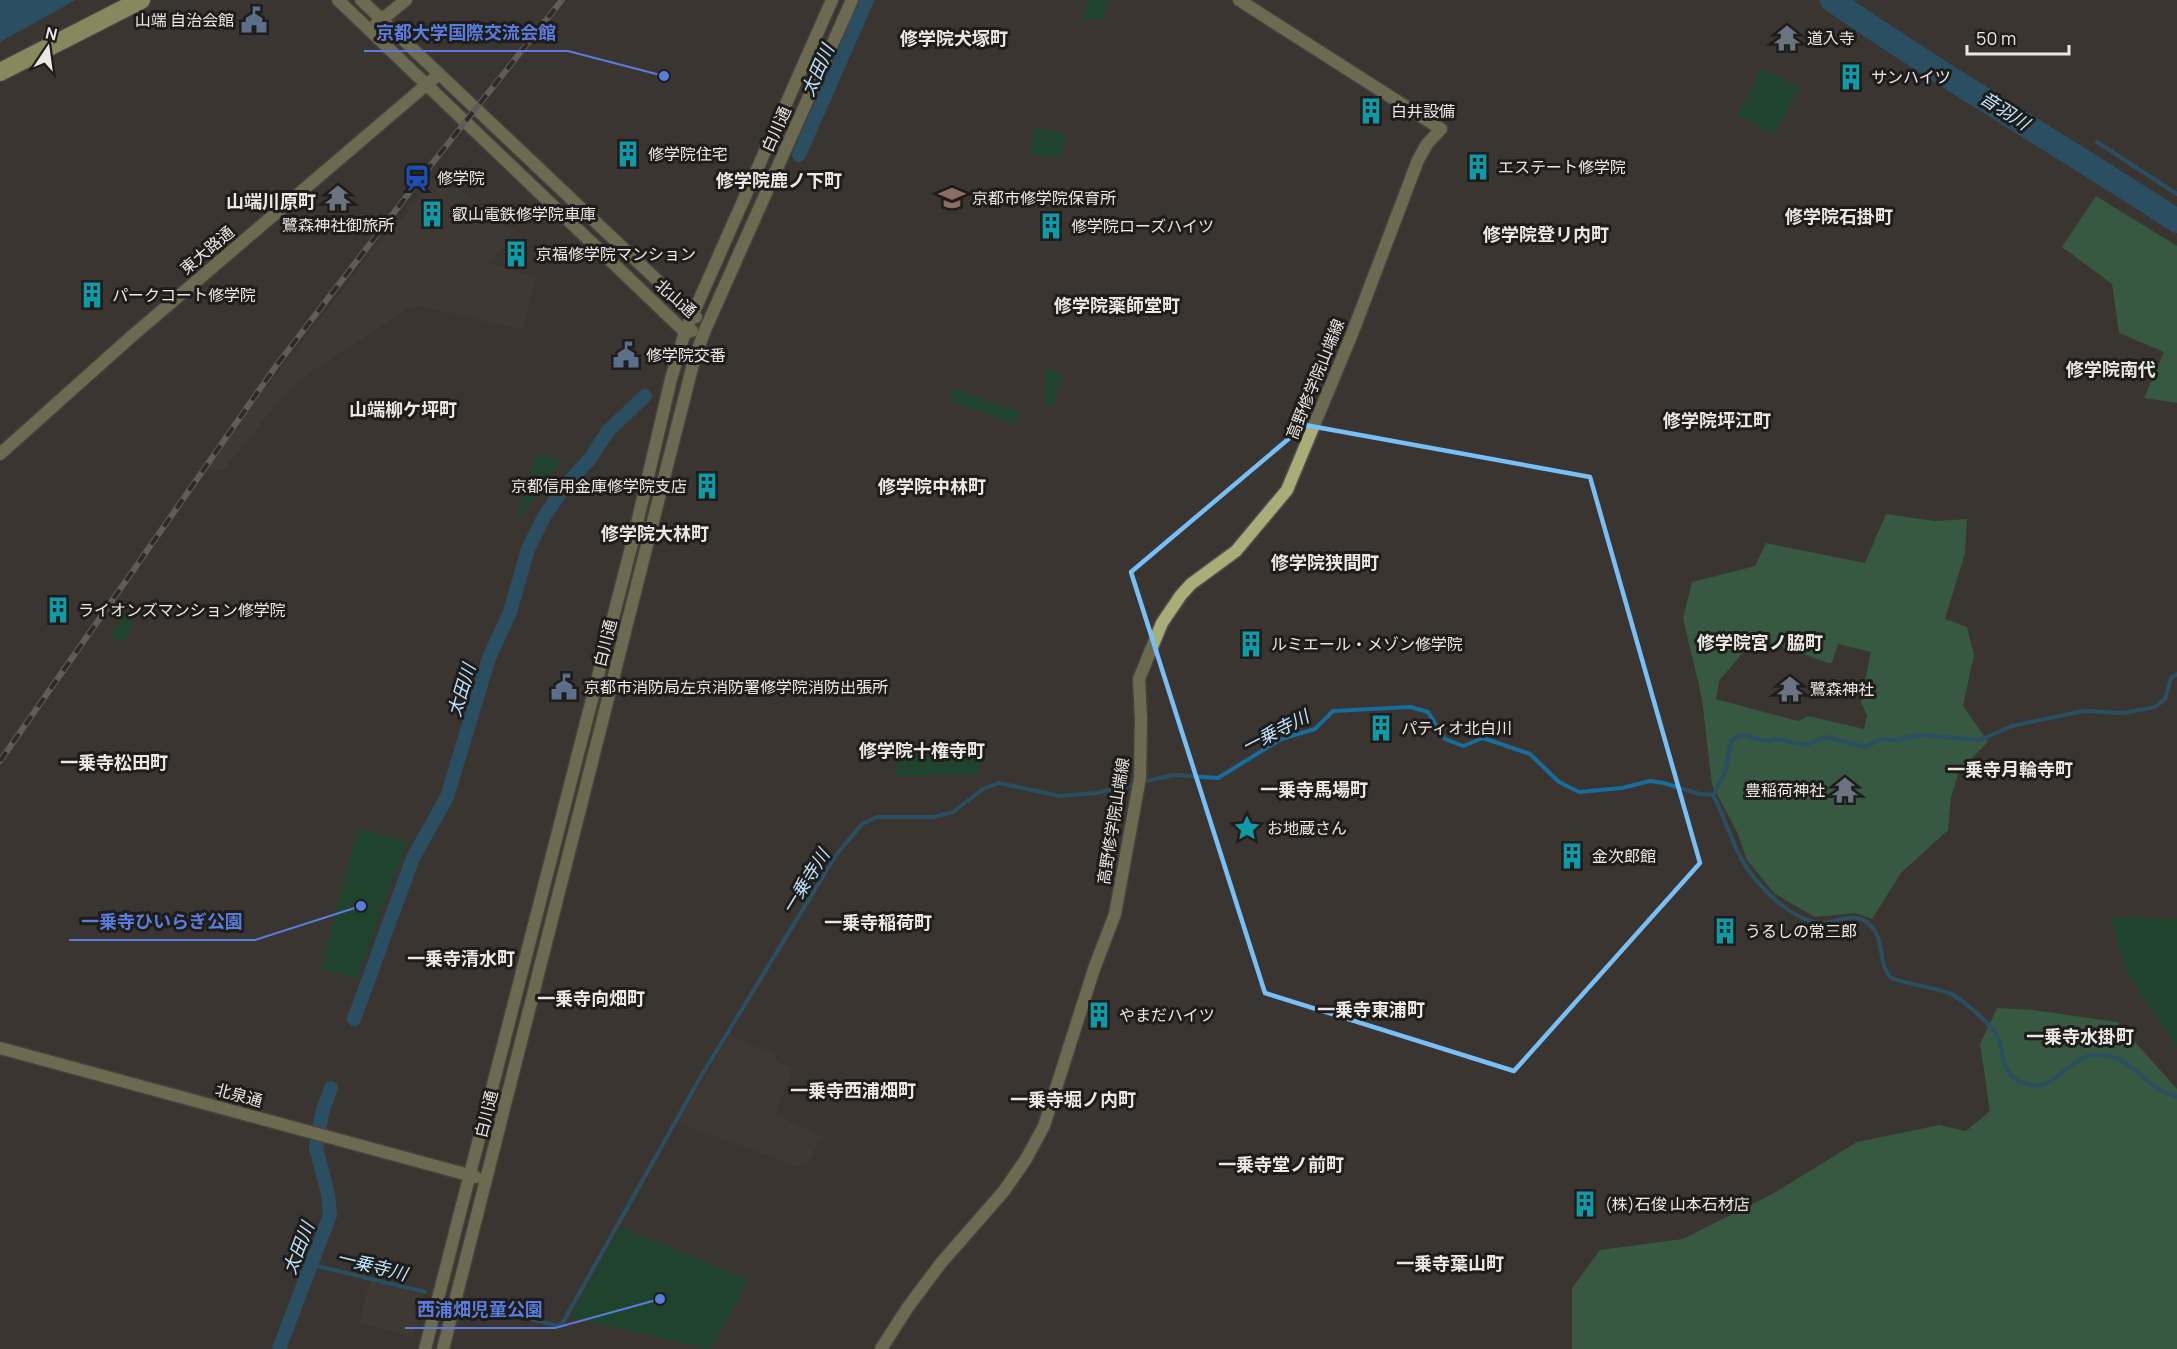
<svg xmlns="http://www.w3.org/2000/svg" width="2177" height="1349" font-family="Manrope,'Noto Sans JP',sans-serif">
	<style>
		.built { fill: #463d35 }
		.green { fill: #00542c }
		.forest { fill: #348354; fill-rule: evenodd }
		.water { fill: #186d9d }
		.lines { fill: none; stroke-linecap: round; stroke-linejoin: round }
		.stream { stroke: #186d9d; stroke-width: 4 }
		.canal { stroke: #186d9d; stroke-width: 14 }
		.river { stroke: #186d9d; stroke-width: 24 }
		.secondary-casing { stroke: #56514e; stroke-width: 15 }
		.highway-casing { stroke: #56514e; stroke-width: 21 }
		.secondary { stroke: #a9ae78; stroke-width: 12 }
		.highway { stroke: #e6ed98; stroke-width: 18 }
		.rail-casing { stroke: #918d8a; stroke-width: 6 }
		.rail { stroke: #1f1d1b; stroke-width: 4; stroke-dasharray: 11; stroke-linecap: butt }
		.marked { fill: none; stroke: #76c0f7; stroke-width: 4.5; stroke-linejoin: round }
		.labels { text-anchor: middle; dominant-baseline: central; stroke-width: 6; stroke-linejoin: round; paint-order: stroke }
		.poi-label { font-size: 16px; fill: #eae7e4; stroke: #1f1d1b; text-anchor: start }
		.street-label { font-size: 16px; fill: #eae7e4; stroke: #1f1d1b }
		.neighbourhood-label { font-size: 18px; font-weight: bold; fill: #eae7e4; stroke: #1f1d1b }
		.water-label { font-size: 18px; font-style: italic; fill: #bde3ff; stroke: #1f1d1b }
		.leader { fill: none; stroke: #5a7cdc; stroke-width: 2 }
		.callout-dot { fill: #5a7cdc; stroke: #1f1d1b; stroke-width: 2 }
		.callout-label { font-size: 18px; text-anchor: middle; font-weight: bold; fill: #5a7cdc; stroke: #1f1d1b; stroke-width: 6; stroke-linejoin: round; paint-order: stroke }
	</style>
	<rect width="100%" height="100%" fill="#3a3531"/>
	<g class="built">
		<path d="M435,176l18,14 4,-3 58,44 -25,32 46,14 -14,53 -101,-24 -13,2 -99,65 -33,31 -52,66 -18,-1 52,-71 136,-175 3,2z"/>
		<path d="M730,1035l46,20 -1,5 18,8 -18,47 46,21 -13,27 -9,4 -121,-44z"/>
		<path d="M370,1281l54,14 -11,41 -54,-13z"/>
	</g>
	<g class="green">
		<path d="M1087,0h21l-4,19 -20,1z"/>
		<path d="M1762,69l38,18 -26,48 -37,-20z"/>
		<path d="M1034,128l32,5 -5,25 -31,-4z"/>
		<path d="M1045,367l16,6 -7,35 -11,-4 3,-16z"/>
		<path d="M953,388l50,19 17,4 -4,14 -66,-24z"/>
		<path d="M536,454l26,6 -43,59v-8z"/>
		<path d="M129,609l6,2 -8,30 -18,-5z"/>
		<path d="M900,741l26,2v12h42l13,-6 -1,25 -84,2z"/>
		<path d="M358,828l49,14 -50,136 -36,-9z"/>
		<path d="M2111,917l66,2v129l-51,-77z"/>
		<path d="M621,1227l128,53 -37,67 -6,2 -135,-32z"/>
	</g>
	<g class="forest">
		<path d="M2096,196l81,50v157l-33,-5 20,-46 -45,-19 -7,-49 -50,-37z"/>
		<path d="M1886,514l48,7 33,-2 -2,34 -20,66 22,8 7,28 -11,51 25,36 -29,29 -8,26 -3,33 -47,43 -29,46 -17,-6 -40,4 -40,-23 -28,-34 -10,-28 -25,-47 -10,-86 -19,-81 9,-36 63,-16 11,-23 99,20zM1756,637l72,26h4l6,-19 33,8 -10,50 6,13 -3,14 -56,-13 -10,5 -82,-22 3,-18z"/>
		<path d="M1997,1008l37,2 83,12 60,67v260h-605v-61l28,-38 83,-11 91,-46 83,-51 82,-17 27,6 24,-20 -10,-67z"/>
	</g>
	<path class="water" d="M0,0h76l-76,42z"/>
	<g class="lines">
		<g class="stream">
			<path d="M2097,142l80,52"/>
			<path d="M1713,795l12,-22 6,-32 7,-5 7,-1 20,6 13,-2 27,6 21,-8 39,10 16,-8 15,1 23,-5 61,5 32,-14 71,-15 41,2 31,-6 10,-8 6,-21 6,-4"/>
			<path d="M313,1265l112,27"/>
			<path d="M472,1304l86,22 4,-2 138,-246 136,-223 26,-31 15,-7h57l19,-5 30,-23 16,-6 61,13 36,-3 77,-18 45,3 63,-39 34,-10 18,-18 77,-4 18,5 17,27 18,7 20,-8 47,16 29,28 20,10 43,-4 28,-7 14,2 35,11 14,1c11,20 17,43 28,63 13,25 50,63 80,65 17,0 33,-13 48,1 18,17 7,37 22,54 18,7 39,8 58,15 9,3 28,20 36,28 6,6 13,14 15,22 4,16 3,31 20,39 38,16 45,-30 82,-27 27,1 40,26 62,37 4,2 9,3 13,5"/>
		</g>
		<g class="canal">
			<path d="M799,155l68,-155"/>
			<path d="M354,1019l59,-161 34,-61 42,-139 21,-46 18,-63 16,-32 21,-31 25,-27 18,-28 37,-35"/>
			<path d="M279,1349l51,-134 -2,-21 -12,-46 6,-35 9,-25"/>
		</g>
		<path class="river" d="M1832,0c112,78 231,146 345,221"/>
		<g class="secondary-casing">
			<g id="secondary">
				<path d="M338,0l347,332 7,-1"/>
				<path d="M361,0l335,317"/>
				<path d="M376,24l30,-24"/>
				<path d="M0,454l132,-118 307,-262"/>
				<path d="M0,1048l476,129"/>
				<path d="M425,1349l210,-817 36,-153 14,-47 147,-332"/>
				<path d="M443,1349l251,-989 11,-30 147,-330"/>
				<path d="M881,1349l27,-42 33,-44 63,-72 22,-32 18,-33 50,-157 21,-55 25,-136 1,-60 -2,-39 11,-27 12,-29 19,-28 10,-11 45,-33 51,-61 65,-156 66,-174 9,-16 14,-15 -202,-129"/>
			</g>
		</g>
		<g class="highway-casing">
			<path id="highway" d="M0,72l141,-72"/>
		</g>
		<use href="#secondary" class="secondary"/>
		<use href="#highway" class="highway"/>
		<g class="rail-casing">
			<path id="rail" d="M0,761l276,-395 143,-186 143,-180"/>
		</g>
		<use href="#rail" class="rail"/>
	</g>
	<path d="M0 0H2177V1349H0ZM1305,425l285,52 110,386 -186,208 -249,-78 -134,-421z" fill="#3a3531" fill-opacity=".55" fill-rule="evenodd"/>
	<path class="marked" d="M1305,425l285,52 110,386 -186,208 -249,-78 -134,-421z"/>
	<defs>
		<g id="civic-bare" transform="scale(2.07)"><path d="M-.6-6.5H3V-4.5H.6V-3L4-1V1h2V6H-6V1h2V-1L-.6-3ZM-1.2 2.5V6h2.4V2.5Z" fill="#5c6f8a" stroke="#1f1d1b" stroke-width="2.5" paint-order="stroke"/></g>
		<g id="temple-bare" transform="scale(2.07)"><path d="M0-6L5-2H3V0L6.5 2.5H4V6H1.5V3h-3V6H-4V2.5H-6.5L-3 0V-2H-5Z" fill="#6b7280" stroke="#1f1d1b" stroke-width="2.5" paint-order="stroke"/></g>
		<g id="building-bare" transform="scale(2.07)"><path d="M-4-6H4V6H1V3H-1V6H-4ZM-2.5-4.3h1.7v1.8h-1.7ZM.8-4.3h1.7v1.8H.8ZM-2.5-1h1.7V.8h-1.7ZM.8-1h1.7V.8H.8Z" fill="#0f9aa8" stroke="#1f1d1b" stroke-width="2.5" paint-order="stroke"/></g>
		<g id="station-bare" transform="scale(2.07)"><path d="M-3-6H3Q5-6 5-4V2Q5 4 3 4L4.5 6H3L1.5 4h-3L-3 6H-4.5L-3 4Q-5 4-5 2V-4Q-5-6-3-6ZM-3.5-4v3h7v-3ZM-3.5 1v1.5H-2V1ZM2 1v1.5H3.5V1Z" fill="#1a4fb4" stroke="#1f1d1b" stroke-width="2.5" paint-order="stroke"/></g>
		<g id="school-bare" transform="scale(2.07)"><path d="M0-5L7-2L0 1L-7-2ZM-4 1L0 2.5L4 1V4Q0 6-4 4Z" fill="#8d6e63" stroke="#1f1d1b" stroke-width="2.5" paint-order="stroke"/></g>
		<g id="sight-bare" transform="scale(2.07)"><path d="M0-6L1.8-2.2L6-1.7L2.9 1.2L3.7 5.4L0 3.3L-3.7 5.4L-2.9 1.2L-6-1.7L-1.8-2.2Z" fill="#0f9aa8" stroke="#1f1d1b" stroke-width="2.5" paint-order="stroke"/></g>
	</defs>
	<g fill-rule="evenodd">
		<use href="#civic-bare" x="254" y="20"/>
		<use href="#temple-bare" x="1787" y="38"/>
		<use href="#building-bare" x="1851" y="77"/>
		<use href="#building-bare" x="1371" y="111"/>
		<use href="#building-bare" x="628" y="154"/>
		<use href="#building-bare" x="1478" y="167"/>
		<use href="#station-bare" x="417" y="178"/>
		<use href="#temple-bare" x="338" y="198"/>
		<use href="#school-bare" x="952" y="198"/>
		<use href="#building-bare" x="432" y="214"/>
		<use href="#building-bare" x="1051" y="226"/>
		<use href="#building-bare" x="516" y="254"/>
		<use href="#building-bare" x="92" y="295"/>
		<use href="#civic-bare" x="626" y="355"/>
		<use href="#building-bare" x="707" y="486"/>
		<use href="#building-bare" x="58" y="610"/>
		<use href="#building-bare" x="1251" y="644"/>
		<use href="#civic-bare" x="564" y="687"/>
		<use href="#temple-bare" x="1790" y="689"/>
		<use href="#building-bare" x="1381" y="728"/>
		<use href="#temple-bare" x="1845" y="790"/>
		<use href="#sight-bare" x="1247" y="828"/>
		<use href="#building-bare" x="1572" y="856"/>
		<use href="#building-bare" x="1725" y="931"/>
		<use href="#building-bare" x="1099" y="1015"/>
		<use href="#building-bare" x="1585" y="1204"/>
	</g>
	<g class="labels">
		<g class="poi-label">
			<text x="234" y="20" text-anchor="end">山端 自治会館</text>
			<text x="1807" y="38">道入寺</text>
			<text x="1871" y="77">サンハイツ</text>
			<text x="1391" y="111">白井設備</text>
			<text x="648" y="154">修学院住宅</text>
			<text x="1498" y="167">エステート修学院</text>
			<text x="437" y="178">修学院</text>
			<text x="972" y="198">京都市修学院保育所</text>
			<text x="452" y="214">叡山電鉄修学院車庫</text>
			<text x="338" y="225" text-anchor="middle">鷺森神社御旅所</text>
			<text x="1071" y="226">修学院ローズハイツ</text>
			<text x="536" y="254">京福修学院マンション</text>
			<text x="112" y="295">パークコート修学院</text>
			<text x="646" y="355">修学院交番</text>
			<text x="687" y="486" text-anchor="end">京都信用金庫修学院支店</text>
			<text x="78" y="610">ライオンズマンション修学院</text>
			<text x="1271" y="644">ルミエール・メゾン修学院</text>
			<text x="584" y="687">京都市消防局左京消防署修学院消防出張所</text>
			<text x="1810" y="689">鷺森神社</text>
			<text x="1401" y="728">パティオ北白川</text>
			<text x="1825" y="790" text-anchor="end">豊稲荷神社</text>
			<text x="1267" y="828">お地蔵さん</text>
			<text x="1592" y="856">金次郎館</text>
			<text x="1745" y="931">うるしの常三郎</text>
			<text x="1119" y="1015">やまだハイツ</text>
			<text x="1605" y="1204">(株)石俊 山本石材店</text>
		</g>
		<g class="street-label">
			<text transform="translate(776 129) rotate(-66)">白川通</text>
			<text transform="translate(207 250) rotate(-40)">東大路通</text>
			<text transform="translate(676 298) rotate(41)">北山通</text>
			<text transform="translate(1315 379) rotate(-68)">高野修学院山端線</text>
			<text transform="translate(605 643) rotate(-76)">白川通</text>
			<text transform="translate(1113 821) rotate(-81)">高野修学院山端線</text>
			<text transform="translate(239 1095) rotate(15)">北泉通</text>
			<text transform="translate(486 1114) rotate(-76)">白川通</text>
		</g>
		<g class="neighbourhood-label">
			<text x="954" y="38">修学院犬塚町</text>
			<text x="779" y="180">修学院鹿ノ下町</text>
			<text x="271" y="201">山端川原町</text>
			<text x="1839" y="216">修学院石掛町</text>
			<text x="1546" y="234">修学院登リ内町</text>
			<text x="1117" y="305">修学院薬師堂町</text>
			<text x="2111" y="369">修学院南代</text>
			<text x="403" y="409">山端柳ケ坪町</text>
			<text x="1717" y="420">修学院坪江町</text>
			<text x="932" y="486">修学院中林町</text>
			<text x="655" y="533">修学院大林町</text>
			<text x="1325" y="562">修学院狭間町</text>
			<text x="1760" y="642">修学院宮ノ脇町</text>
			<text x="922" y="750">修学院十権寺町</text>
			<text x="114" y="762">一乗寺松田町</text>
			<text x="2010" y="769">一乗寺月輪寺町</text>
			<text x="1314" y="789">一乗寺馬場町</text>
			<text x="878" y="922">一乗寺稲荷町</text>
			<text x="461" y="958">一乗寺清水町</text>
			<text x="591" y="998">一乗寺向畑町</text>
			<text x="1371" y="1009">一乗寺東浦町</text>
			<text x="2080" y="1036">一乗寺水掛町</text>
			<text x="853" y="1090">一乗寺西浦畑町</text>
			<text x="1073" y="1099">一乗寺堀ノ内町</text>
			<text x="1281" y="1164">一乗寺堂ノ前町</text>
			<text x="1450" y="1263">一乗寺葉山町</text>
		</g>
		<g class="water-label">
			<text transform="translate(817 70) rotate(-66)">太田川</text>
			<text transform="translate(2005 110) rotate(33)">音羽川</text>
			<text transform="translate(461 690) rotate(-73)">太田川</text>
			<text transform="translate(1275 731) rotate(-27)">一乗寺川</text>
			<text transform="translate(805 881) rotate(-58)">一乗寺川</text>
			<text transform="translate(298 1248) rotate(-69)">太田川</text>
			<text transform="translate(372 1265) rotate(14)">一乗寺川</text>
		</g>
	</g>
	<path class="leader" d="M664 76L568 51H364M361 906L255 940H69M660 1299L555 1328H405"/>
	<g class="callout-dot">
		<circle cx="664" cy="76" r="6"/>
		<circle cx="361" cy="906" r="6"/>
		<circle cx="660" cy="1299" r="6"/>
	</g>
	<g class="callout-label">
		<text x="466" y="39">京都大学国際交流会館</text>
		<text x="162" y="928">一乗寺ひいらぎ公園</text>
		<text x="480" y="1316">西浦畑児童公園</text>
	</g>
	<g transform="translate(48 48) rotate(13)" stroke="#1f1d1b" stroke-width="4.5" paint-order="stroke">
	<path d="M0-4.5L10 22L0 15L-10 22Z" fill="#eae7e4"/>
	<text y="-9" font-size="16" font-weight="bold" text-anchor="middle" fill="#eae7e4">N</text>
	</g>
	<path d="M1967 45v9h102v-9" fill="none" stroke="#eae7e4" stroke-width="3"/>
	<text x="1976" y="45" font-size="18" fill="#eae7e4" stroke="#1f1d1b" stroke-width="4.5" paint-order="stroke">50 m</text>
</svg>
